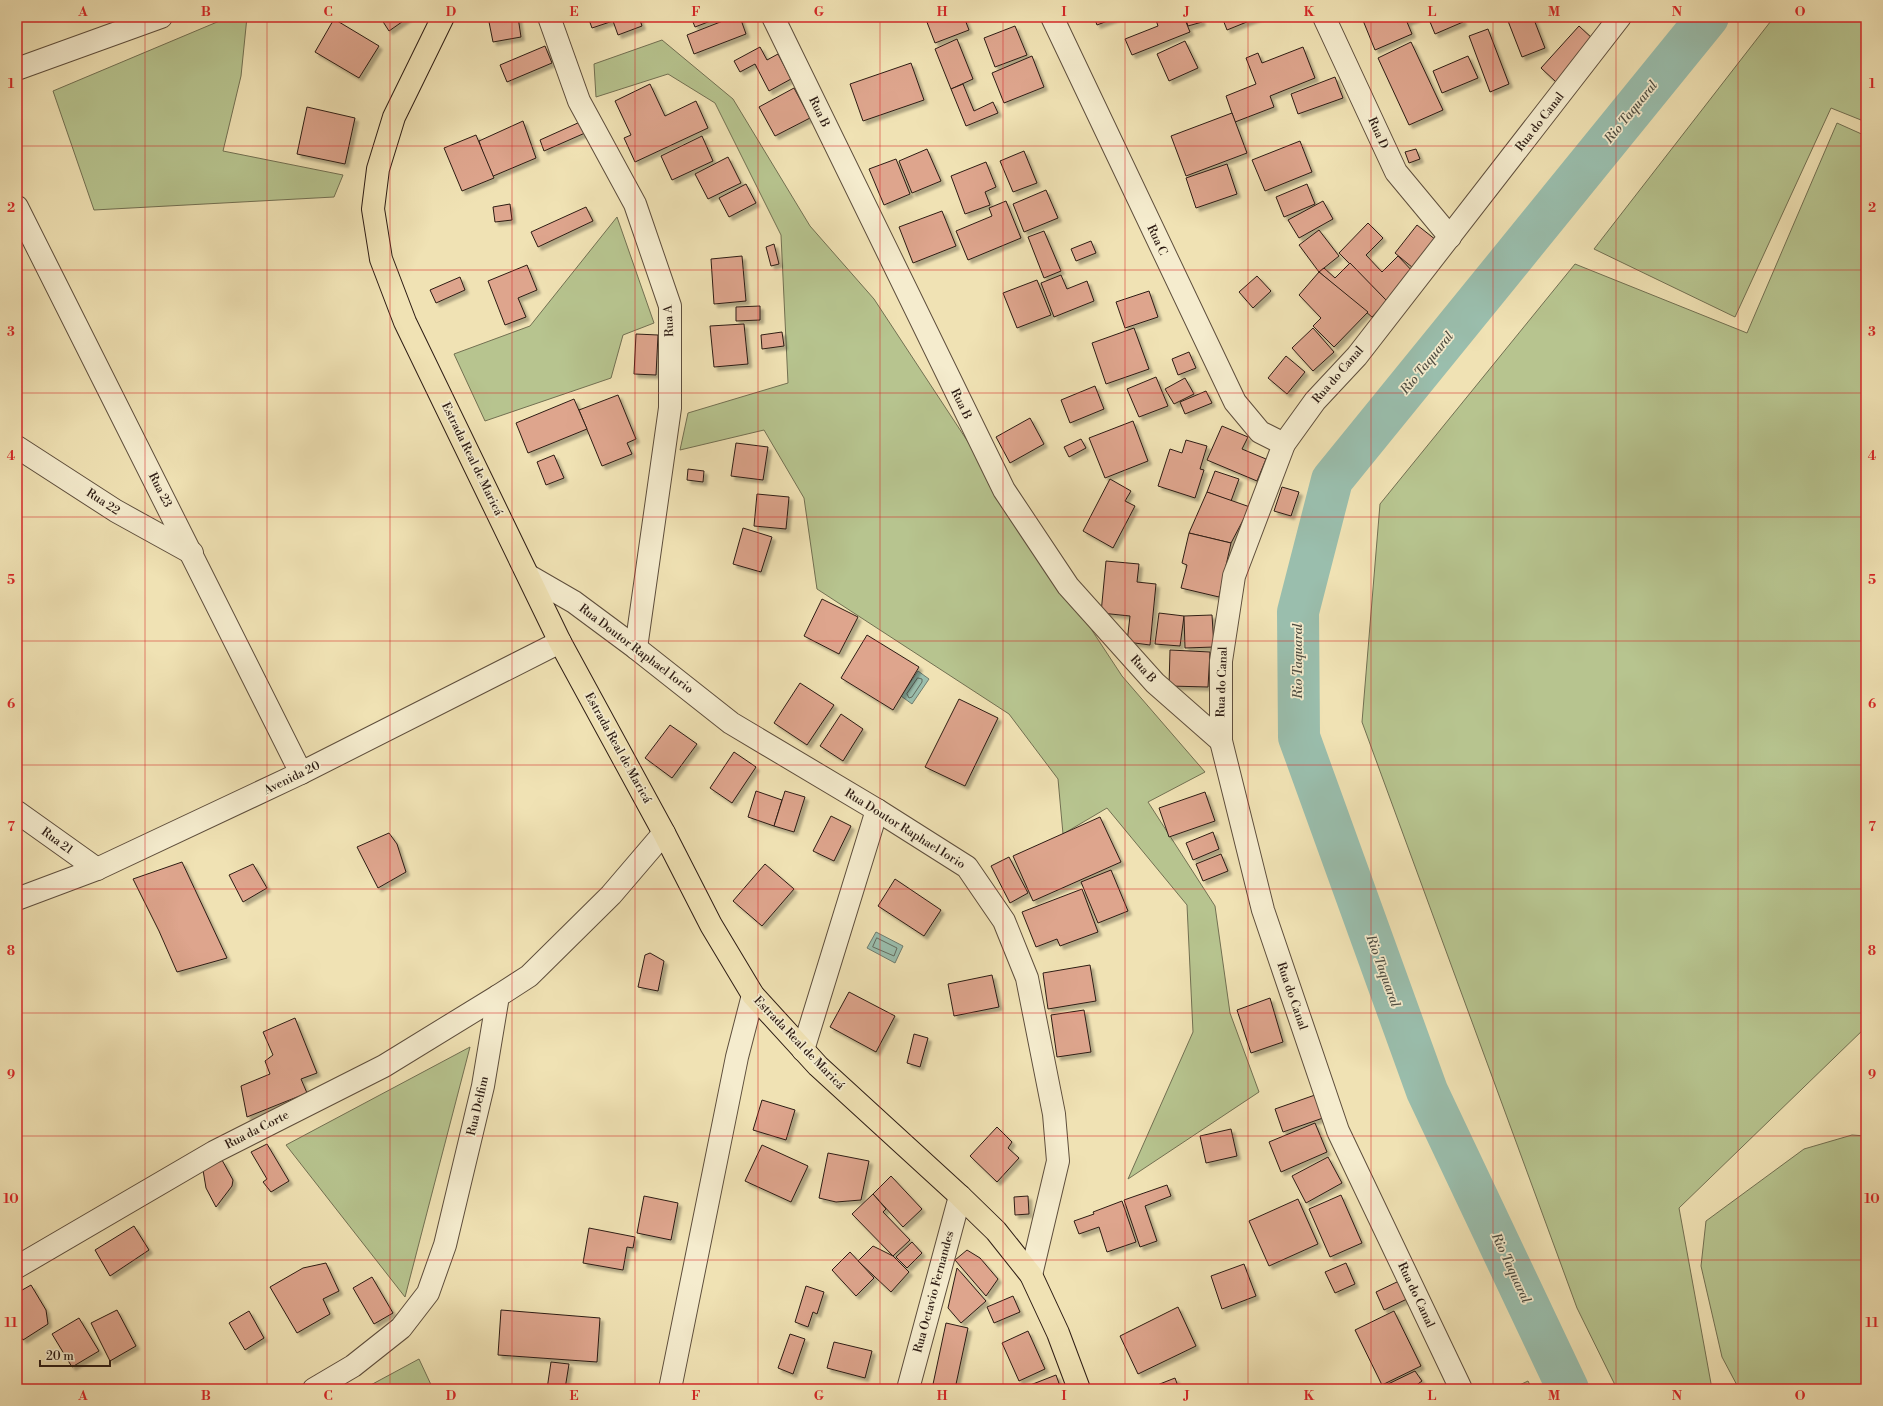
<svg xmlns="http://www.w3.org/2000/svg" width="1883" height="1406" font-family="'Libre Bodoni',serif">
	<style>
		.green { fill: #b7c48f; stroke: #727052 }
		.water { fill: #9abead; stroke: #6e7d70 }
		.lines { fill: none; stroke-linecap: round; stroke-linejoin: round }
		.shore { stroke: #646d60; stroke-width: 1 }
		.river { stroke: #9abead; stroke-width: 42 }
		.building { fill: #dea58d; stroke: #2d1c14; filter: url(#shadow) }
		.minor-casing { stroke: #5e4e3c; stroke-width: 24 }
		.major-casing { stroke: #2d1c14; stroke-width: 24 }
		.minor { stroke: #f5ecce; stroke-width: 22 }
		.major { stroke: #f0e2b4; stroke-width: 22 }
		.grid { fill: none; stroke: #d62828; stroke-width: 1; stroke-opacity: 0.55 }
		.labels { text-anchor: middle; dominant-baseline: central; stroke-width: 3.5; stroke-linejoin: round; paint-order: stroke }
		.street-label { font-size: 12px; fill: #2d1c14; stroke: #f5ecce }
		.water-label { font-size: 13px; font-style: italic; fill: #4e4d42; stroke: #f5ecce }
		.neatline { fill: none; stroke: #d62828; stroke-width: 1.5 }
		.grid-label { font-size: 13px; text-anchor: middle; font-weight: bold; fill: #d62828 }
	</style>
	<defs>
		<filter id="shadow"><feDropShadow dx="3.5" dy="3.5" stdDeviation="1" flood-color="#0004"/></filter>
	</defs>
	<rect width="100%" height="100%" fill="#f0e2b4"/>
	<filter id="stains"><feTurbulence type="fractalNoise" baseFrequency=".005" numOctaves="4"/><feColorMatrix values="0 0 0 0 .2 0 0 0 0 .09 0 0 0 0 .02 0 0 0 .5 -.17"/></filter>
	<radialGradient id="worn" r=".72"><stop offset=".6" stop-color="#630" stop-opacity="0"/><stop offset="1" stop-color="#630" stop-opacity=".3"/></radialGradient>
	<g class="green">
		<path d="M229,17h18l-6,59 -18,75 120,24 -9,22 -240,13 -41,-119z"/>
		<path d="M1774,17h92v105l-35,-14 -96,209 -141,-68z"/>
		<path d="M662,40l71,59 77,127 64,73 248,377 83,96 -57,30 67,104 15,107 29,79 -131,87 65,-147 -6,-127 -80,-97 -44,26 -5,-55 -49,-65 -192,-125 -13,-91 -40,-68 -84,20 8,-37 100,-30 -7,-148 -66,-132 -47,-29 -72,23 -2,-33z"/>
		<path d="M1837,123l29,13v891l-187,181 33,181h-95l-40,-81 -215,-586 18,-218 195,-240 172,69z"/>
		<path d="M617,217l37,106 -31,12 -12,43 -126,43 -31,-67 76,-28z"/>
		<path d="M470,1047l-65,250 -119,-152z"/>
		<path d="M1852,1135l14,1v253h-127l-17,-32 -21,-91 5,-45 98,-72z"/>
		<path d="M419,1359l14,30h-65l-1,-2z"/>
		<path d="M1528,1381l4,8h-21z"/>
	</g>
	<g class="water">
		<path d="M918,671l11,8 -17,25 -11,-8z"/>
		<path d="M876,932l27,14 -8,17 -28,-15z"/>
	</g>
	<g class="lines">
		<g class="shore">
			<path d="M918,678l4,1v3l-10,15 -3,1 -2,-4z"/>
			<path d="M877,938l20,10 -3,8 -21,-9z"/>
		</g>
		<path class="river" d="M1568,1389l-141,-298 -128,-354 -1,-125 34,-132 376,-463"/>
	</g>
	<g class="building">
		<path d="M380,17h29l-20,14z"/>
		<path d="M488,17h30l3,20 -28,5z"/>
		<path d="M588,17h51l3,9 -24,9 -5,-14 -21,7z"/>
		<path d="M691,17h30l-26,10z"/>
		<path d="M733,17h7l6,17 -52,20 -7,-19z"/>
		<path d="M925,17h39l5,13 -34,13z"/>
		<path d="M1094,17h24l-21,8z"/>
		<path d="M1155,17h29l6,15 -58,23 -7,-16 33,-13z"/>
		<path d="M1185,17h15l2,5 -14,4z"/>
		<path d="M1222,17h37l-32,13z"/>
		<path d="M1364,17h53v1l-10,4 5,12 -37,16 -13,-32z"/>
		<path d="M1428,17h33l2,5 -28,12z"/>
		<path d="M1518,17h15l12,31 -23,9 -14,-36z"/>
		<path d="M334,19l45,27 -20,32 -44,-26z"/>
		<path d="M1015,26l12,29 -32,12 -11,-29z"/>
		<path d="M1579,26l15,14 -38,42 -15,-14z"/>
		<path d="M1488,29l21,55 -19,8 -21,-56z"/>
		<path d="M957,39l16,40 -22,10 -16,-40z"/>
		<path d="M1185,41l13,27 -29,13 -12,-27z"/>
		<path d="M1411,42l32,68 -34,15 -31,-67z"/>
		<path d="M545,46l7,17 -45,19 -7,-17z"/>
		<path d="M760,47l7,13 11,-6 13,25 -22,12 -14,-27 -15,8 -6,-11z"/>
		<path d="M1303,47l12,31 -45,18 4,11 -39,15 -9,-26 30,-12 -10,-26 12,-5 4,10z"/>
		<path d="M1032,56l12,31 -40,16 -12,-30z"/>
		<path d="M1468,56l10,22 -36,15 -9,-22z"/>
		<path d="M911,63l13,37 -61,21 -13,-37z"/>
		<path d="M1335,77l8,21 -45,16 -7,-20z"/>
		<path d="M650,84l15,32 31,-15 12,27 -73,34 -11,-24 7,-3 -16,-34z"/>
		<path d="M963,84l11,27 19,-9 5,11 -32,13 -15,-37z"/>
		<path d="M794,88l16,30 -35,18 -16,-29z"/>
		<path d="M307,107l48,11 -10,46 -48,-10z"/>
		<path d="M1232,113l15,40 -61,23 -15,-40z"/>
		<path d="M523,121l13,37 -45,19 -12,-36z"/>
		<path d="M580,122l5,11 -41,18 -4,-11z"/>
		<path d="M476,135l18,43 -32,13 -18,-43z"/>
		<path d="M702,136l11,25 -41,19 -11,-24z"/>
		<path d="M1300,141l12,31 -47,19 -13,-31z"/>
		<path d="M927,149l14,32 -29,12 -13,-32z"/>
		<path d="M1416,149l4,10 -11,4 -4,-11z"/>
		<path d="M1024,151l13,32 -24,9 -13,-31z"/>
		<path d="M728,157l13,26 -33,16 -13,-25z"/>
		<path d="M896,159l14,35 -26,11 -15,-36z"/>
		<path d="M986,162l10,25 -11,5 5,13 -25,9 -14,-38z"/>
		<path d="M1227,164l10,30 -41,14 -10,-30z"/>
		<path d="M746,184l10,19 -27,14 -10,-19z"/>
		<path d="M1307,184l8,20 -31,13 -8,-20z"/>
		<path d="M1046,190l12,28 -34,14 -11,-28z"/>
		<path d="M1006,201l15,37 -53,22 -12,-29 36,-15 -3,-8z"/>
		<path d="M1323,201l10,18 -34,19 -11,-18z"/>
		<path d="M510,204l2,16 -17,2 -2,-15z"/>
		<path d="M586,207l7,14 -55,26 -7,-15z"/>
		<path d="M942,211l14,35 -43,17 -14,-36z"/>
		<path d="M1368,223l15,15 -17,17 16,17 16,-16 17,18 -28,27 -48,-48z"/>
		<path d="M1417,225l19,15 -23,28 -18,-15z"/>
		<path d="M1319,230l20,26 -20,16 -20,-27z"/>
		<path d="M1044,231l17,40 -17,7 -16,-41z"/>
		<path d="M1091,241l5,12 -20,8 -5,-12z"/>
		<path d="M774,244l5,20 -8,2 -5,-19z"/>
		<path d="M742,256l4,45 -32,3 -3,-45z"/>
		<path d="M1350,263l37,38 -15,16 -53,-45 5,-4 11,10z"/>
		<path d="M527,265l10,25 -19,8 8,19 -21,8 -17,-44z"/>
		<path d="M1319,272l49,40 -34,35 -21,-21 8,-8 -22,-23z"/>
		<path d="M1061,275l6,14 20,-8 7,20 -40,16 -13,-34z"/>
		<path d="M1257,276l14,15 -18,17 -14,-16z"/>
		<path d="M460,277l5,13 -29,13 -6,-13z"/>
		<path d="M1037,280l14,35 -34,13 -14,-35z"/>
		<path d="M1149,291l9,26 -33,11 -9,-26z"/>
		<path d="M760,306v14l-24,1v-14z"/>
		<path d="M744,324l4,40 -34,3 -4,-41z"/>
		<path d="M1134,328l15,41 -43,15 -14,-41z"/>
		<path d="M1313,328l21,24 -21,19 -21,-23z"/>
		<path d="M782,332l2,14 -22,3 -1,-14z"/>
		<path d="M636,334l22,1 -2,40 -22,-1z"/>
		<path d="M1189,352l7,16 -18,7 -6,-16z"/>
		<path d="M1286,356l19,16 -18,22 -19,-16z"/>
		<path d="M1156,377l12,29 -29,11 -12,-28z"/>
		<path d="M1185,378l9,16 -20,10 -9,-15z"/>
		<path d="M1095,386l9,23 -34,14 -9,-23z"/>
		<path d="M1206,391l6,12 -27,11 -5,-12z"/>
		<path d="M618,395l18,44 -9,4 5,11 -30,12 -23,-56z"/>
		<path d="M574,399l13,30 -59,24 -12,-30z"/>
		<path d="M1030,418l14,26 -34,19 -14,-26z"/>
		<path d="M1133,421l15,40 -43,17 -16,-40z"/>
		<path d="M1222,426l26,11 -6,12 24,10 -9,22 -50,-21z"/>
		<path d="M1081,439l5,9 -17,9 -5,-10z"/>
		<path d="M1186,440l21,6 -7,23 4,1 -9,28 -37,-12 12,-37 12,4z"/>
		<path d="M736,443l32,4 -5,33 -32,-4z"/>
		<path d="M554,455l10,23 -18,7 -9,-23z"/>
		<path d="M688,469l16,2 -1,11 -16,-2z"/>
		<path d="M1215,471l24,8 -8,22 -24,-9z"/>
		<path d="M1110,479l21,12 -6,10 10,5 -22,42 -30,-17z"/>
		<path d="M1282,487l17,5 -8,24 -17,-5z"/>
		<path d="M1207,492l43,15 -19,36 -42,-10z"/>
		<path d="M757,494l32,3 -3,32 -32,-3z"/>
		<path d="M743,528l29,9 -11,35 -28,-8z"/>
		<path d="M1189,533l42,10 -12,54 -38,-9 6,-23 -5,-2z"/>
		<path d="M1106,561l33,3 -2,18 19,2 -6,61 -23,-3 3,-26 -29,-3z"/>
		<path d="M822,599l36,18 -19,37 -35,-18z"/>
		<path d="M1159,613l25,3 -4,30 -25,-2z"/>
		<path d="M1212,615l2,32 -29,1 -1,-32z"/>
		<path d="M867,635l52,32 -26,43 -52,-32z"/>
		<path d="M1170,650l40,2 -2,35 -39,-1z"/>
		<path d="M800,683l34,22 -27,40 -33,-22z"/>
		<path d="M959,699l39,19 -33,68 -40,-19z"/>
		<path d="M841,714l22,15 -20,32 -23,-15z"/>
		<path d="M670,725l27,19 -25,34 -27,-20z"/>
		<path d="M734,752l22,15 -24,36 -22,-15z"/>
		<path d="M756,791l26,9 -8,26 -26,-9z"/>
		<path d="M785,791l20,6 -11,35 -20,-6z"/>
		<path d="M1205,792l10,29 -46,16 -10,-29z"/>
		<path d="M831,816l20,10 -17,35 -21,-10z"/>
		<path d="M1100,817l21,45 -88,39 -20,-45z"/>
		<path d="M1213,832l6,17 -26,11 -7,-17z"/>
		<path d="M389,833l8,11 9,28 -28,16 -21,-41z"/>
		<path d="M1221,854l7,17 -25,10 -7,-17z"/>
		<path d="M1009,857l19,36 -18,10 -19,-37z"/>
		<path d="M182,862l45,96 -50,14 -18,-41 -26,-52z"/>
		<path d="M253,864l14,24 -24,14 -14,-27z"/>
		<path d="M765,864l29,25 -32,37 -29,-25z"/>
		<path d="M1111,870l17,41 -30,12 -17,-41z"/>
		<path d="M895,879l46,31 -17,26 -46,-30z"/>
		<path d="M1082,889l16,43 -38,14 -3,-7 -21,8 -14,-35z"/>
		<path d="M650,953l14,8 -6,30 -20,-4 7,-32z"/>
		<path d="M1090,965l6,36 -48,8 -5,-36z"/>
		<path d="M992,975l7,32 -45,9 -6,-32z"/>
		<path d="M849,992l46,24 -19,36 -46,-25z"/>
		<path d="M1270,998l13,44 -32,11 -14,-43z"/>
		<path d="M1084,1010l7,42 -34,5 -6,-42z"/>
		<path d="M295,1018l22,55 -16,6 6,14 -60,24 -6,-31 29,-12 -5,-13 8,-6 -10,-23z"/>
		<path d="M914,1034l14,4 -8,29 -13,-4z"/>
		<path d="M1315,1095l8,23 -40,14 -8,-23z"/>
		<path d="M762,1100l33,10 -9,30 -33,-10z"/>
		<path d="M1315,1123l12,29 -46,20 -12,-30z"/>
		<path d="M997,1127l15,15 -4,6 11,10 -22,24 -27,-26z"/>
		<path d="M1231,1129l6,27 -31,7 -6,-27z"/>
		<path d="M267,1144l22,37 -18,11 -8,-10 4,-3 -16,-27z"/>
		<path d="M762,1145l46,21 -17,36 -46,-21z"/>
		<path d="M828,1153l41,8 -8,39 -25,2 -17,-4z"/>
		<path d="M1328,1157l14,26 -36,20 -14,-27z"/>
		<path d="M222,1160l11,20 -1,6 -16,21 -10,-19 -3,-18z"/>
		<path d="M891,1176l31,33 -19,18 -30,-33z"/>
		<path d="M1167,1185l4,11 -26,10 12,35 -17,6 -16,-47z"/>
		<path d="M873,1194l13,15 -3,3 27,28 -17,16 -41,-42z"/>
		<path d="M1341,1195l21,48 -32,14 -21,-48z"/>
		<path d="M644,1196l34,7 -7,37 -34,-7z"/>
		<path d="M1028,1196l1,18 -14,1 -1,-18z"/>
		<path d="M1298,1199l20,45 -49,22 -20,-45z"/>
		<path d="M1122,1201l14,41 -29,10 -8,-25 -20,7 -5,-13 20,-7 -1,-2z"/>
		<path d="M134,1226l15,24 -39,26 -15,-26z"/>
		<path d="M589,1228l46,9 -2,11 -6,-1 -4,23 -40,-7z"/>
		<path d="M912,1242l10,11 -15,15 -11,-11z"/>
		<path d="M873,1246l20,10 16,16 -18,20 -33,-31z"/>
		<path d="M967,1250l13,8 18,21 -12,17 -31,-36z"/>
		<path d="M850,1252l24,26 -18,18 -24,-26z"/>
		<path d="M326,1263l13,28 -16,8 7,15 -33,19 -27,-46 33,-19z"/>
		<path d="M1346,1263l9,21 -20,9 -10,-21z"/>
		<path d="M1244,1264l12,32 -34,13 -11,-33z"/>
		<path d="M957,1268l29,33 -25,22 -13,-15z"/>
		<path d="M372,1277l21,36 -19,11 -21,-36z"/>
		<path d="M1399,1281l8,18 -23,11 -8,-18z"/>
		<path d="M31,1285l15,25 2,14 -25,16 -6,-9v-38z"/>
		<path d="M806,1286l18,6 -7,22 -4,-2 -5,15 -13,-5z"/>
		<path d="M1013,1296l7,16 -26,11 -7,-16z"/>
		<path d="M1178,1307l18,39 -58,28 -18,-38z"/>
		<path d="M117,1310l19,36 -26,15 -19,-38z"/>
		<path d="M501,1310l99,8 -3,44 -99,-7z"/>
		<path d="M249,1311l15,27 -19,12 -16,-27z"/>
		<path d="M1394,1311l27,55 -39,19 -27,-55z"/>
		<path d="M79,1318l20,33 -27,16 -20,-33z"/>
		<path d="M946,1323l22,5 -13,61h-23z"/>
		<path d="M1028,1331l17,38 -26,12 -17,-38z"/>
		<path d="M790,1334l15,5 -12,35 -15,-6z"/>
		<path d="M834,1342l38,9 -7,27 -38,-10z"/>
		<path d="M551,1362l18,2 -4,25h-18z"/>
		<path d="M1415,1371l7,10 -11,8h-25l-2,-3z"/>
		<path d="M1056,1375l5,14h-41z"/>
		<path d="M1175,1378l4,11h-32z"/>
	</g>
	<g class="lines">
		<g class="minor-casing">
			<g id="minor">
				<path d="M549,17l30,84 56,103 35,102v102l-34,240"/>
				<path d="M773,17l231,473 64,96 87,97 66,58"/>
				<path d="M1052,17l183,385 25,30 24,12"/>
				<path d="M1324,17l72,155 54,65"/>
				<path d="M17,69l144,-52"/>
				<path d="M17,207l284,566"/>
				<path d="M17,447l99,64 76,42"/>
				<path d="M529,576l45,26 62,46 95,75 146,87 90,57 37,54 23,57 27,136 4,47 -27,114"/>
				<path d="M17,812l80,57"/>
				<path d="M17,899l80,-30 204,-96 259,-131"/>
				<path d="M803,1050l74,-240"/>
				<path d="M17,1267l197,-115 170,-86 114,-70"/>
				<path d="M314,1389l39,-23 48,-38 27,-35 17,-48 38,-159 15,-90 31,-20 82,-81 53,-62"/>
				<path d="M670,1389l67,-332 16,-62"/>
				<path d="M908,1389l52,-193"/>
				<path d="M1461,1389l-123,-258 -75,-221 -42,-169v-80l13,-85 50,-132 31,-43 42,-45 263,-339"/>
			</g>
		</g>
		<g class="major-casing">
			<path id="major" d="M443,17l-49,100 -16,52 -5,40 8,50 24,63 155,320 104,191 47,92 42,70 65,71 142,130 36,35 35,44 27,58 21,56"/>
		</g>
		<use href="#minor" class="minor"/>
		<use href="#major" class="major"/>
	</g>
	<path class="grid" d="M145,17v1372M267,17v1372M390,17v1372M512,17v1372M635,17v1372M758,17v1372M880,17v1372M1003,17v1372M1125,17v1372M1248,17v1372M1371,17v1372M1493,17v1372M1616,17v1372M1738,17v1372M17,146h1849M17,270h1849M17,393h1849M17,517h1849M17,641h1849M17,765h1849M17,889h1849M17,1013h1849M17,1136h1849M17,1260h1849"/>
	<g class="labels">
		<g class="street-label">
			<text transform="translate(819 112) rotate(64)">Rua B</text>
			<text transform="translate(1540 122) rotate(-52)">Rua do Canal</text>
			<text transform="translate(1378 133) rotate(66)">Rua D</text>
			<text transform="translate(1157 240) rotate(65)">Rua C</text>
			<text transform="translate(669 321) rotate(-93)">Rua A</text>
			<text transform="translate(1338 375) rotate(-49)">Rua do Canal</text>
			<text transform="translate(961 404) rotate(64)">Rua B</text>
			<text transform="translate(472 459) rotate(64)">Estrada Real de Maricá</text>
			<text transform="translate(160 490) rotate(63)">Rua 23</text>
			<text transform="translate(103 502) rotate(33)">Rua 22</text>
			<text transform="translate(636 649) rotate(37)">Rua Doutor Raphael Iorio</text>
			<text transform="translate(1143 669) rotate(48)">Rua B</text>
			<text transform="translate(1222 682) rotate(-88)">Rua do Canal</text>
			<text transform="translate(618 748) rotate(61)">Estrada Real de Maricá</text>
			<text transform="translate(292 778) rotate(-26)">Avenida 20</text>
			<text transform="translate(905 829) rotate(32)">Rua Doutor Raphael Iorio</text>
			<text transform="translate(57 841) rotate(36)">Rua 21</text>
			<text transform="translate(1292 996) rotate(71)">Rua do Canal</text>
			<text transform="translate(799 1043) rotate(46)">Estrada Real de Maricá</text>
			<text transform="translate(478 1106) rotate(-77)">Rua Delfim</text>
			<text transform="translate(257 1130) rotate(-27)">Rua da Corte</text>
			<text transform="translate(934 1292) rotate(-75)">Rua Octavio Fernandes</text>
			<text transform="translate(1416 1295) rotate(65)">Rua do Canal</text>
		</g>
		<g class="water-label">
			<text transform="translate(1631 112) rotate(-51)">Rio Taquaral</text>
			<text transform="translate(1427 363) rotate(-51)">Rio Taquaral</text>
			<text transform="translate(1298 661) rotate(-90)">Rio Taquaral</text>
			<text transform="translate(1383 971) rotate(70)">Rio Taquaral</text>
			<text transform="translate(1511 1268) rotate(65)">Rio Taquaral</text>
		</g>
	</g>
	<rect width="1883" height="1406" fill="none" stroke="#f0e2b4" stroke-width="44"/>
	<path d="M40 1360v6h70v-6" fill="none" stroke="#2d1c14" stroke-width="2"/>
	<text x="46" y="1360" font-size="12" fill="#2d1c14" stroke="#f5ecce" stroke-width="3" paint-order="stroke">20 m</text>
	<rect x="22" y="22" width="1839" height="1362" class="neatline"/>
	<g class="grid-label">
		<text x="83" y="16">A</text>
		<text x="206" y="16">B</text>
		<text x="328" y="16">C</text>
		<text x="451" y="16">D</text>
		<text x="574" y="16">E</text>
		<text x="696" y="16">F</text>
		<text x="819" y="16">G</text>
		<text x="942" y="16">H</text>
		<text x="1064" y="16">I</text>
		<text x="1187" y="16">J</text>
		<text x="1309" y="16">K</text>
		<text x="1432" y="16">L</text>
		<text x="1554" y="16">M</text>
		<text x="1677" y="16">N</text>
		<text x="1800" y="16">O</text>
		<text x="11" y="88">1</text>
		<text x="1872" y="88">1</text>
		<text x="11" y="212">2</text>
		<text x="1872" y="212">2</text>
		<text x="11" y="336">3</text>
		<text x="1872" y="336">3</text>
		<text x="11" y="460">4</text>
		<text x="1872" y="460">4</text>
		<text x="11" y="584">5</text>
		<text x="1872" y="584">5</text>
		<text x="11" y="708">6</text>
		<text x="1872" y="708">6</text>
		<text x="11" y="831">7</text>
		<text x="1872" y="831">7</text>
		<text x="11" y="955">8</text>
		<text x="1872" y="955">8</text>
		<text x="11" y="1079">9</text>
		<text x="1872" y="1079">9</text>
		<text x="11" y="1203">10</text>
		<text x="1872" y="1203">10</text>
		<text x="11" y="1327">11</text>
		<text x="1872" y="1327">11</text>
		<text x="83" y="1400">A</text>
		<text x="206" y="1400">B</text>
		<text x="328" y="1400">C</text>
		<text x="451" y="1400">D</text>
		<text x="574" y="1400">E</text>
		<text x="696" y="1400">F</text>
		<text x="819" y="1400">G</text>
		<text x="942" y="1400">H</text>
		<text x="1064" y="1400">I</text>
		<text x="1187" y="1400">J</text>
		<text x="1309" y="1400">K</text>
		<text x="1432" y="1400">L</text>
		<text x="1554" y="1400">M</text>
		<text x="1677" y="1400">N</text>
		<text x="1800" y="1400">O</text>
	</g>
	<rect width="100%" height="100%" filter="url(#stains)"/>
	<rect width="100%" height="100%" fill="url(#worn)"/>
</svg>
